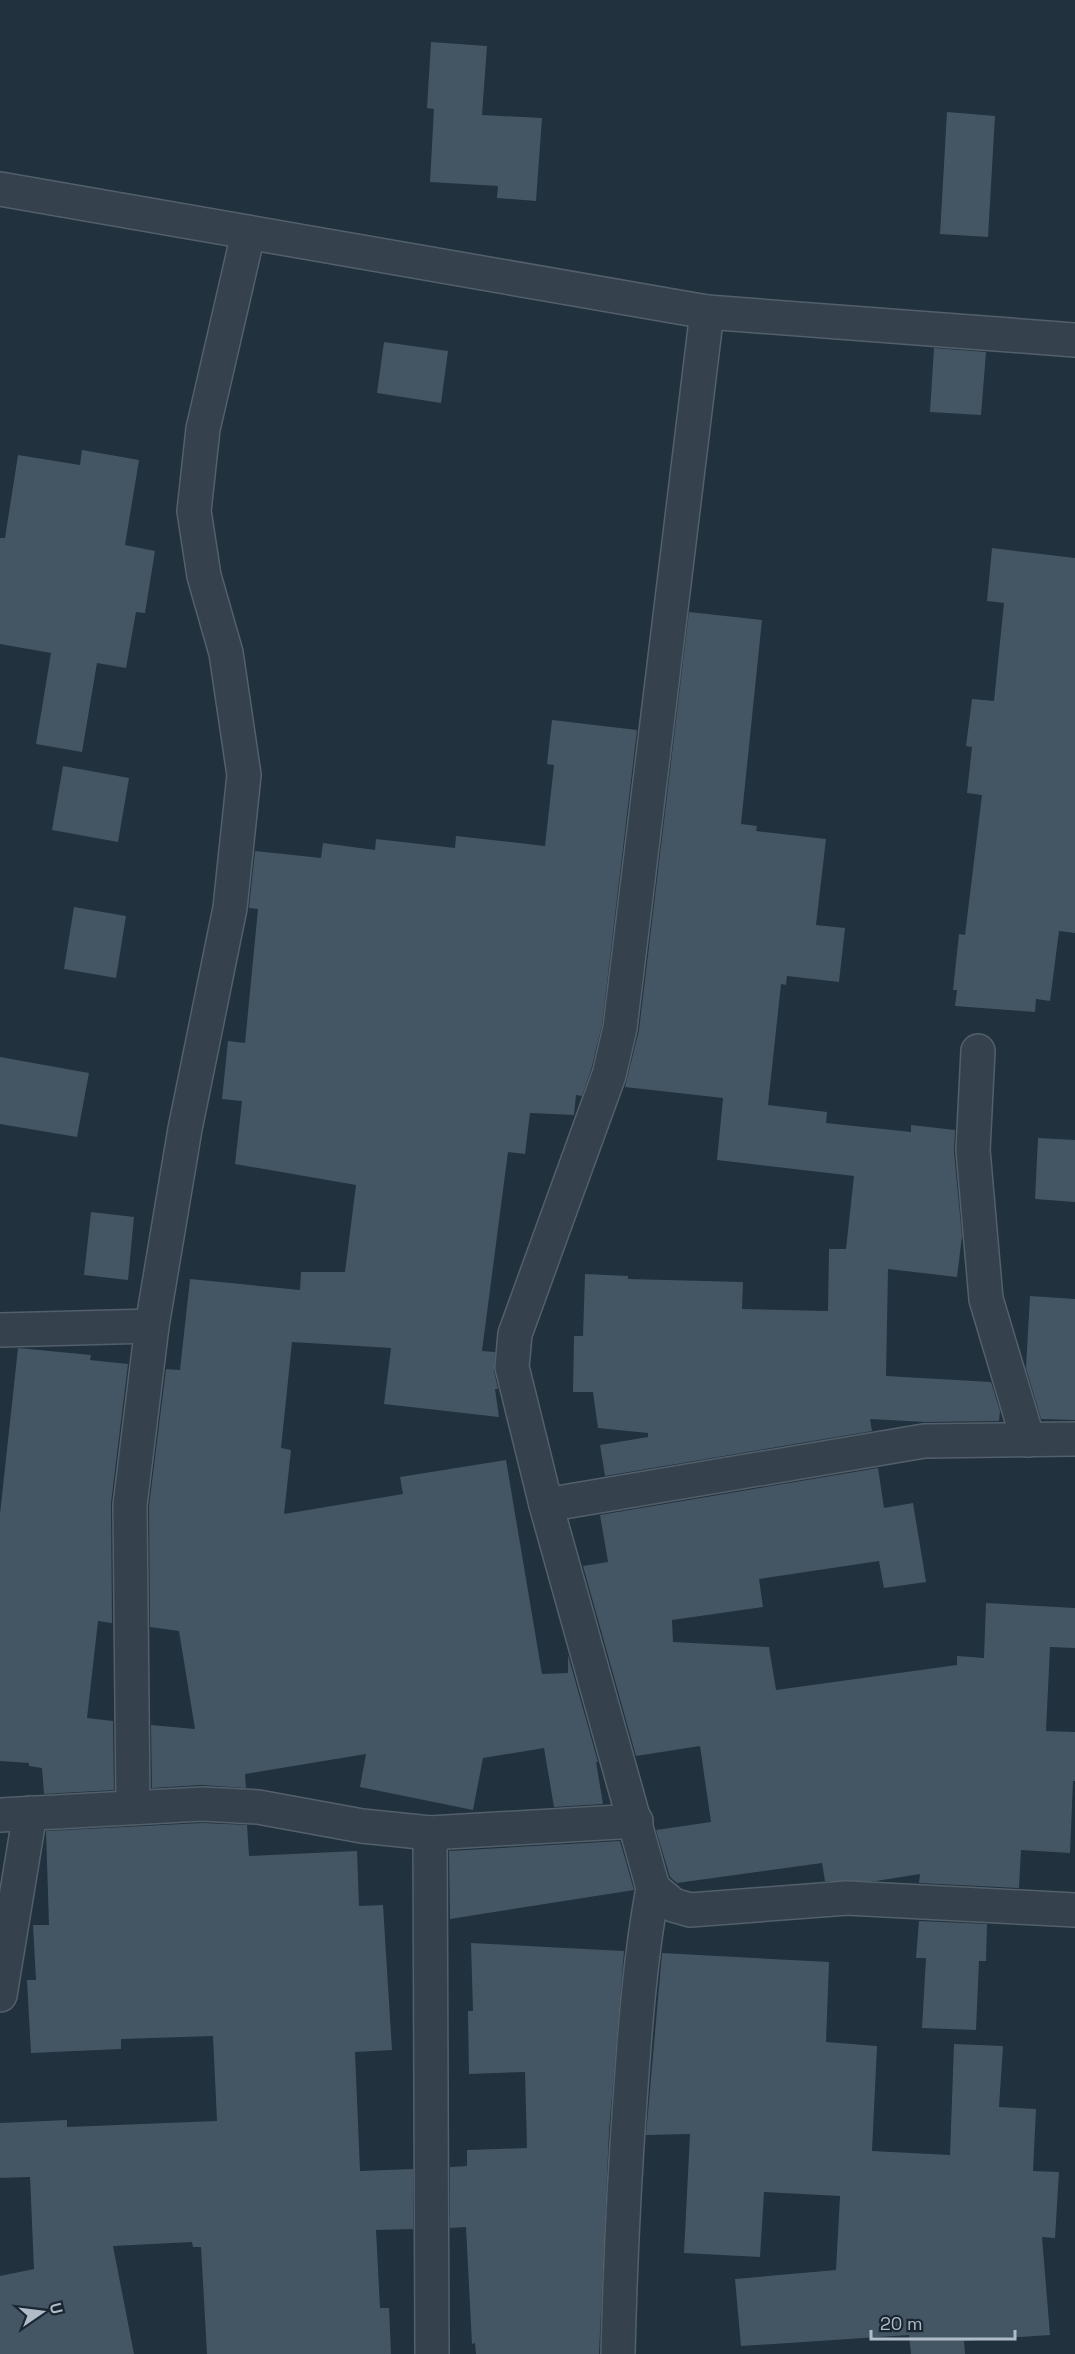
<svg xmlns="http://www.w3.org/2000/svg" width="1075" height="2354" font-family="'Space Grotesk',sans-serif">
	<style>
		.building { fill: #445664 }
		.lines { fill: none; stroke-linecap: round; stroke-linejoin: round }
		.street-casing { stroke: #53606b; stroke-width: 36 }
		.street { stroke: #35424d; stroke-width: 33 }
	</style>
	<rect width="100%" height="100%" fill="#21313d"/>
	<g class="building">
		<path d="M431,42l56,4 -5,69 60,3 -6,83 -39,-3 1,-12 -68,-4 4,-73 -7,-1z"/>
		<path d="M947,112l48,4 -7,121 -48,-3z"/>
		<path d="M384,342l64,9 -7,52 -64,-10z"/>
		<path d="M934,348l52,4 -5,63 -51,-3z"/>
		<path d="M82,450l57,10 -14,85 30,6 -10,62 -9,-1 -10,56 -29,-5 -15,89 -46,-8 15,-91 -51,-9v-106h5l13,-83 62,10z"/>
		<path d="M992,548l83,10v375l-16,-2 -9,70 -14,-2 -1,13 -80,-6 2,-16h-4l6,-56 6,1 17,-140 -15,-2 5,-46 -6,-1 6,-47 22,2 10,-98 -17,-2z"/>
		<path d="M689,612l73,8 -21,204 16,2 -1,5 70,8 -10,86 29,3 -6,54 -52,-6 -1,9 -5,-1 -13,121 59,7 -1,11 85,9v-7l44,5 -1,22 8,84 -5,41 -69,-8 -2,107 105,6 9,29 -1,10 -73,1 -56,-3 2,12 -267,45 -5,-31 48,-8v-4l-50,-5 -5,-36h-20l1,-56h9l2,-62 43,2v3l115,3 -1,27 86,2 1,-62h17l8,-73 -137,-16 6,-62 -98,-11 14,-57z"/>
		<path d="M552,720l85,10 -35,295 -11,45 -9,26 -6,-1 -2,20 -44,-2 -5,41 -17,-2 -26,199 13,1 -1,19 4,18h-3l4,28 -115,-13 7,-56 -99,-6 -11,106 10,2 -7,64 119,-20 -3,-17 106,-17 36,214 26,-1v-18l30,107h-2l7,42 -49,3 -10,-59 -61,10 -10,52 -113,-23 6,-33 -121,20 1,14 -45,-3 -49,3 -1,-63 44,4 -16,-98 -29,-4 -1,-121 17,-137 14,1 10,-91 110,11 1,-18h44l11,-87 -121,-21 7,-63 -20,-2 6,-58 17,2 13,-134 -9,-1 6,-57 66,7 2,-15 52,7 1,-11 79,9 1,-12 89,10 9,-81 -7,-1z"/>
		<path d="M63,766l66,12 -11,64 -66,-12z"/>
		<path d="M74,907l52,9 -10,62 -52,-9z"/>
		<path d="M0,1057l89,16 -12,64 -77,-13z"/>
		<path d="M1038,1138l37,2v62l-40,-3z"/>
		<path d="M91,1212l43,5 -6,63 -44,-5z"/>
		<path d="M1030,1296l45,3v121l-34,-1 -15,-51z"/>
		<path d="M18,1348l73,7 -1,5 38,4 -17,139 1,120 -14,-2 -11,97 26,3 1,69 -70,4 -2,-26 -13,-2v-3l-29,-2v-247z"/>
		<path d="M878,1468l6,40 29,-5 13,79 -42,6 -5,-27 -120,18 4,28 -91,13 1,22 96,5 7,43 181,-25v-9l27,2 2,-55 89,5v40l-25,-1 -4,84 29,1v49h-2l-3,72 -49,-3 -2,38 -100,-5 1,-9 -44,7h-51l-3,-18 -145,20 -7,-6 -14,-47 55,-8 -11,-76 -64,10 -53,-190 25,-4 -8,-47z"/>
		<path d="M202,1823l45,2 2,31 108,-5 2,55 24,-1 9,145 -37,2 5,119 53,-2v60l-37,1 4,78h9l2,46h-184l-6,-107h-8l-1,-5 -79,4 21,108h-134v-78l34,-7 -4,-92 -30,1v-55l67,-3v7l150,-6 -4,-85 -92,3v10l-90,4 -4,-73h9l-3,-55h16l-3,-94z"/>
		<path d="M620,1841l14,49 -184,29 -1,-68z"/>
		<path d="M919,1921l68,3 -1,37h-7l-3,69 -54,-2 4,-70h-10z"/>
		<path d="M471,1943l153,8 -15,180 -10,223h-123l-1,-11 -3,1 -6,-117 -16,1v-61l17,-1v-16l60,-2 -2,-76 -56,2 -1,-63h5z"/>
		<path d="M662,1953l167,9 -3,80 51,4 -5,105 78,4 4,-111 49,2 -4,61 37,2 -3,62 26,1 -4,66 -13,-1 8,98 -86,6 1,13h-54l-2,-19 -168,11 -6,-67 101,-9 4,-74 -76,-4 -4,65 -76,-4 6,-119 -44,1z"/>
	</g>
	<g class="lines">
		<g class="street-casing">
			<g id="street">
				<path d="M0,189l707,123 368,28"/>
				<path d="M707,312l-87,716 -11,47 -94,259 -3,33 34,138 107,383 20,17 17,5 157,-12 228,12"/>
				<path d="M978,1051l-5,99 13,149 42,141"/>
				<path d="M0,1330l152,-4"/>
				<path d="M546,1505l378,-64 151,-2"/>
				<path d="M133,1806l-3,-301 22,-179 33,-197 45,-221 14,-133 -18,-122 -22,-77 -10,-65 9,-82 45,-195"/>
				<path d="M0,1815l202,-11 56,3 104,19 68,7 206,-12"/>
				<path d="M430,1833l2,521"/>
				<path d="M0,1995l30,-182"/>
				<path d="M618,2354c2,-85 6,-169 12,-254 5,-71 10,-142 23,-212"/>
			</g>
		</g>
		<use href="#street" class="street"/>
	</g>
	<g transform="translate(42 2312) rotate(76)" stroke="#1a2732" stroke-width="4.5" paint-order="stroke">
	<path d="M0-4.5L10 22L0 15L-10 22Z" fill="#b0bdc9"/>
	<text y="-9" font-size="16" font-weight="bold" text-anchor="middle" fill="#b0bdc9">U</text>
	</g>
	<path d="M871 2330v9h144v-9" fill="none" stroke="#b0bdc9" stroke-width="3"/>
	<text x="880" y="2330" font-size="18" fill="#b0bdc9" stroke="#1a2732" stroke-width="4.5" paint-order="stroke">20 m</text>
</svg>
